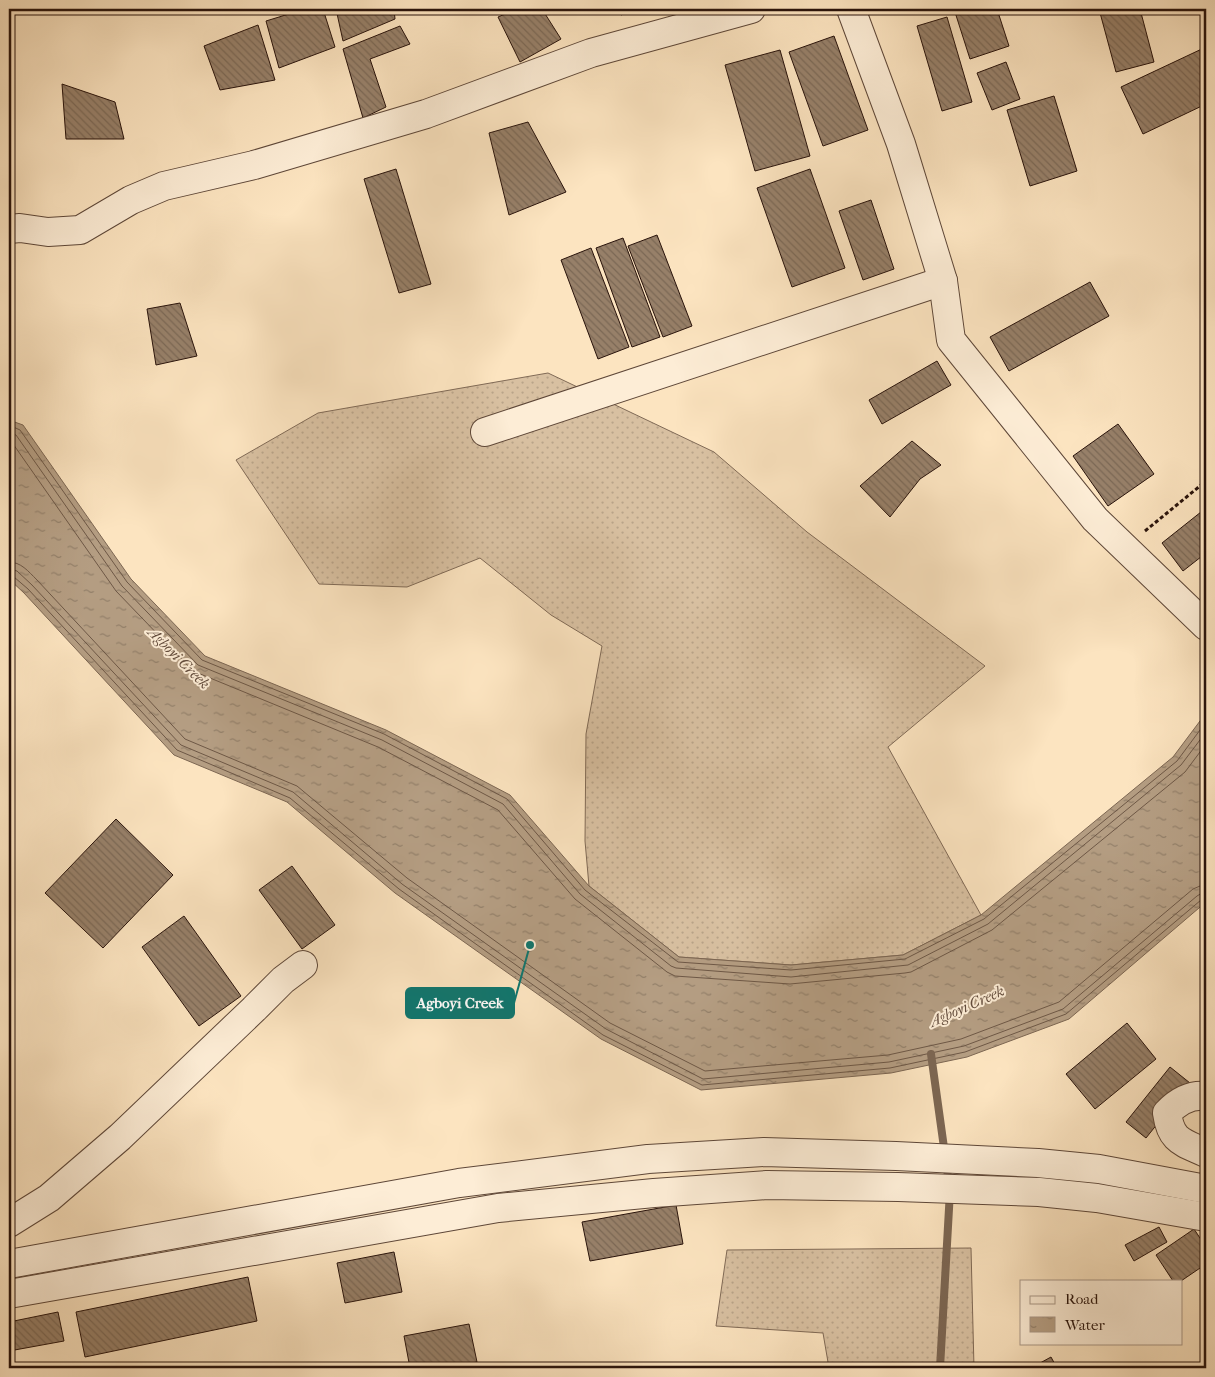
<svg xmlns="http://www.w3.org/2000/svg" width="1215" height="1377" font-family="'IM FELL French Canon',serif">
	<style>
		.grass { fill: url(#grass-dots); stroke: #806a56 }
		.water { fill: url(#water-ripples); stroke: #7c6652 }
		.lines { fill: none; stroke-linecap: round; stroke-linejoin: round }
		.shore { stroke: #6e5846; stroke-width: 1 }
		.stream { stroke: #7c6652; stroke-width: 8 }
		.building { fill: url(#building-back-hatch); stroke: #29130b }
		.minor-casing { stroke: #5e4738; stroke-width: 30 }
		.path { stroke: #29130b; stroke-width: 3; stroke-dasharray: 4 2.5; stroke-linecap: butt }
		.minor { stroke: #fdedd6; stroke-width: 28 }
		.labels { text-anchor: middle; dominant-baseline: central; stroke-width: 4; stroke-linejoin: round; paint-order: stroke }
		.water-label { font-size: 15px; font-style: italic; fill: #614a3b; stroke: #fdedd6 }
		.leader { fill: none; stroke: #0f766e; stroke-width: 2 }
		.callout-dot { fill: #0f766e; stroke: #fdedd6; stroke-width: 2 }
		.callout { fill: #0f766e; stroke: #0f766e; stroke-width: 2 }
		.callout-label { font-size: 15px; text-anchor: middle; font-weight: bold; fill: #fff }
	</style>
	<defs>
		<pattern id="grass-dots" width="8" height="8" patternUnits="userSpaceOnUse" patternTransform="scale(1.25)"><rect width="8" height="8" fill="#d8c0a1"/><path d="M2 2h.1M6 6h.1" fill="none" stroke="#b9a489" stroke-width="1.8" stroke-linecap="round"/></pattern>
		<pattern id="water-ripples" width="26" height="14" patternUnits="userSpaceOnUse" patternTransform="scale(1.25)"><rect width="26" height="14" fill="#b49d82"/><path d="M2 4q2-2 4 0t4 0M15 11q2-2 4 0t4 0" fill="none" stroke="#927f69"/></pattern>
		<pattern id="building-back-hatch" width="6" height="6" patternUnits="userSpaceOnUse" patternTransform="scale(1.25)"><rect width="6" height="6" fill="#978069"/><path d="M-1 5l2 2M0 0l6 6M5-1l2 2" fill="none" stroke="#7b6855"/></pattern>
	</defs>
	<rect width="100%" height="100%" fill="#fce4c0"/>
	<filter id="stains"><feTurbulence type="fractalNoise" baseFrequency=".004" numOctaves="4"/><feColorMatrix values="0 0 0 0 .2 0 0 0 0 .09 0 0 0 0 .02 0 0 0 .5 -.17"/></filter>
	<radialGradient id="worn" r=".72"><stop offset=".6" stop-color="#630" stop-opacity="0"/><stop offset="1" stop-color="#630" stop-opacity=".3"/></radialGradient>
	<g class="grass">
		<path d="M548,373l166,79 93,80 178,134 -97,81 93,168 -78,40 -112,10 -112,-8 -90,-71 -4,-45 1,-107 16,-88 -51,-31 -71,-57 -73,29 -88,-3 -83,-124 82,-47z"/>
		<path d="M971,1248l3,120h-145l-6,-35 -107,-7 11,-76z"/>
	</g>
	<path class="water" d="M9,420l14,5 108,154 74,77 181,74 124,65 79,91 90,71 112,8 112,-10 78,-40 192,-158 33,-44v189l-137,117 -102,38 -76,16 -190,17 -100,-51 -206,-146 -108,-91 -113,-47 -150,-162 -15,-14z"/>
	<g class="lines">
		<g class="shore">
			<path d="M9,425l11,5 107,152 75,78 182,74 123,65 78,91 93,72 113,8 114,-11 79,-40 193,-158 29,-39"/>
			<path d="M9,432l7,3 106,151 76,79 184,75 121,64 77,90 91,72 5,2 115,9 117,-12 80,-41 193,-159 25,-33"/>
			<path d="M9,440l2,1 105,150 77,80 185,76 120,63 77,89 92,73 8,4 115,8 115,-11 6,-1 81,-42 193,-158 21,-28"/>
			<path d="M9,562c12,0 19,9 28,18l148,159 112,47 110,92 203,145 95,48 183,-16 73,-16 98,-37 134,-113 7,-3 6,-1"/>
			<path d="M9,569l8,2 15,14 149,160 112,47 109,92 204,145 97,50 186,-17 75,-16 99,-37 134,-113 5,-3h4"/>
			<path d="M9,576l5,1 14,12 149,161 113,48 109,91 204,146 99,50 188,-17 75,-16 101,-38 135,-114 5,-1"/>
		</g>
		<path class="stream" d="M931,1054l19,137 -10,177"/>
	</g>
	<g class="building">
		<path d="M305,9h18l12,38 -56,21 -13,-47z"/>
		<path d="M336,9h58l1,10 -52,22z"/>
		<path d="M517,9h25l19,30 -41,23 -22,-45z"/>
		<path d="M619,9h17l-15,6z"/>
		<path d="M954,9h43l12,37 -39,13z"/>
		<path d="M1099,9h41l14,53 -38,10z"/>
		<path d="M947,17l25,85 -30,9 -25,-85z"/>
		<path d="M258,25l17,55 -55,10 -16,-44z"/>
		<path d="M400,26l10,18 -40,15 16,48 -23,11 -20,-69z"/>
		<path d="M834,36l34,94 -45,16 -34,-94z"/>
		<path d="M1206,47v57l-63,30 -22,-47z"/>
		<path d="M780,50l30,106 -55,15 -30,-106z"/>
		<path d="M1006,62l14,37 -28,11 -15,-37z"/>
		<path d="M62,84l53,18 9,37h-58z"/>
		<path d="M1054,96l23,75 -47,15 -23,-76z"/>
		<path d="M528,122l38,70 -57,23 -20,-82z"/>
		<path d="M396,169l35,115 -32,9 -35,-114z"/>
		<path d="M810,169l35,99 -53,19 -35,-99z"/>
		<path d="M871,200l23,69 -31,11 -24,-69z"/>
		<path d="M657,235l35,91 -29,11 -35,-91z"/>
		<path d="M623,238l37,99 -28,10 -36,-99z"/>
		<path d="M591,248l38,99 -31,12 -37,-99z"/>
		<path d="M1090,282l19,34 -100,55 -19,-34z"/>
		<path d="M180,303l17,53 -41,9 -9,-56z"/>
		<path d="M937,361l14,24 -69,39 -13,-24z"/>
		<path d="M1118,424l36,50 -46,32 -35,-50z"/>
		<path d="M912,441l29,24 -21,14 -30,38 -30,-31z"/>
		<path d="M1206,508v45l-23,18 -21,-28z"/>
		<path d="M116,819l57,56 -70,73 -58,-55z"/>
		<path d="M292,866l43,59 -33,24 -43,-59z"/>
		<path d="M184,916l57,80 -42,30 -57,-79z"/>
		<path d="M1127,1023l29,36 -61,50 -29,-35z"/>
		<path d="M1170,1067l20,16 -44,55 -20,-16z"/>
		<path d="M676,1205l7,39 -93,17 -8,-39z"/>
		<path d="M1159,1227l8,15 -33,19 -9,-16z"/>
		<path d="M1194,1229l12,18v17l-25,17h-8l-17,-26z"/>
		<path d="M394,1252l8,40 -57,11 -8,-40z"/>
		<path d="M248,1277l9,44 -172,36 -9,-45z"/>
		<path d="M58,1312l6,29 -55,10v-29z"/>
		<path d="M469,1324l8,38 -35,6h-32l-6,-32z"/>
		<path d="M1204,1352h2v16h-7z"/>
		<path d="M1051,1357l6,11h-26z"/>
	</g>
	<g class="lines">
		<g class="minor-casing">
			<g id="minor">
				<path d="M851,9l50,135 42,137 8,59 144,179 111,107"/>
				<path d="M9,229l11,-1 28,4 32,-2 51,-30 33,-14 90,-21 172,-51 165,-61 160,-44"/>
				<path d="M485,432l458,-151"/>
				<path d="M1206,1096c-15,-2 -29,6 -39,17 4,29 16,29 39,40"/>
				<path d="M9,1223l40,-25 71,-61 134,-128 29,-29 20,-15"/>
				<path d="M9,1264l450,-81 189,-24 116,-7 132,4 142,7 61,6 107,20"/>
				<path d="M9,1294l489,-86 156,-15 113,-8 131,2 141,5 58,6 109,19"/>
			</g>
		</g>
		<path class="path" d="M1145,531l61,-50"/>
		<use href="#minor" class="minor"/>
	</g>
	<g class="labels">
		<g class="water-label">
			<text transform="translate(179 658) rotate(45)">Agboyi Creek</text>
			<text transform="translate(967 1006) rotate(-24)">Agboyi Creek</text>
		</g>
	</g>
	<path class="leader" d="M530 945L514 1003"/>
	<circle class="callout-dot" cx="530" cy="945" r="5"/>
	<rect class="callout" x="406" y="988" width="108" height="30" rx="5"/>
	<g class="callout-label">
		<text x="460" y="1008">Agboyi Creek</text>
	</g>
	<rect width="1215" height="1377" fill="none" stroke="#fce4c0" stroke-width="30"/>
	<rect x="10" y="10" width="1195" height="1357" fill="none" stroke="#29130b" stroke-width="2.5"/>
	<rect x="15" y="15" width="1185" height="1347" fill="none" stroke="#29130b"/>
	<rect x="1020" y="1280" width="162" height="65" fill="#fdedd6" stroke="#a89685"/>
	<rect x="1030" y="1296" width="25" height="8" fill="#fdedd6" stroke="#a89685"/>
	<text x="1065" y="1304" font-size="15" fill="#29130b">Road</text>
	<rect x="1030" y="1317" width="25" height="15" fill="url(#water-ripples)" stroke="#a89685"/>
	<text x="1065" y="1330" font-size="15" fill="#29130b">Water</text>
	<rect width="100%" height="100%" filter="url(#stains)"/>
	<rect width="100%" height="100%" fill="url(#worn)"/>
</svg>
